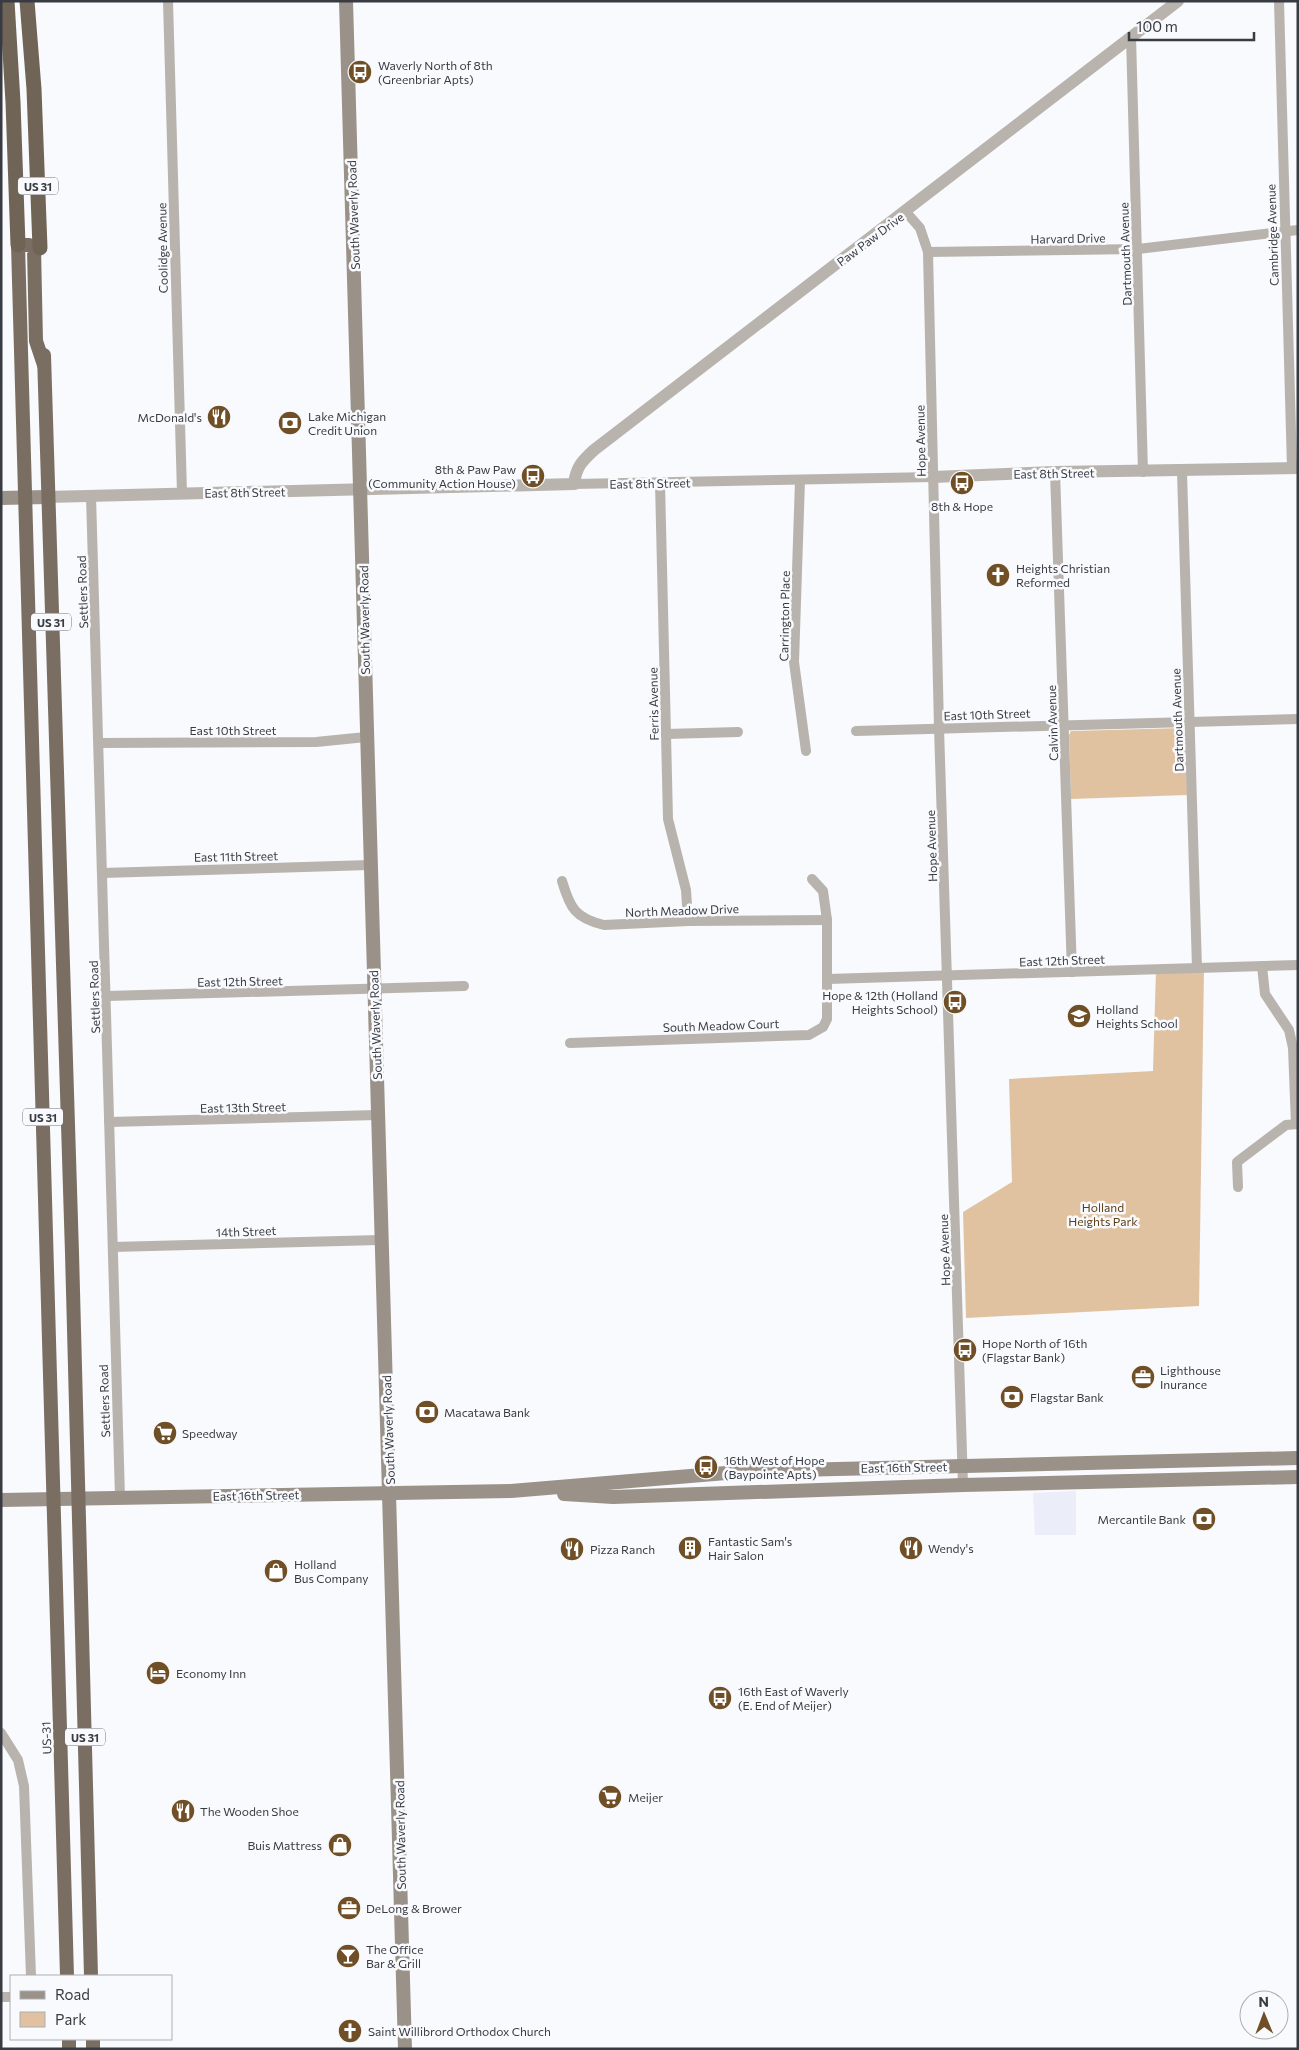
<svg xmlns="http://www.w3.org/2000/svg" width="1299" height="2050" font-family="Commissioner,sans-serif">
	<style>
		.built { fill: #ebeef8 }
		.green { fill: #e0c2a0 }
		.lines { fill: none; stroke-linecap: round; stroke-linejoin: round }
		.minor { stroke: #b9b3ad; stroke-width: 10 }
		.tertiary { stroke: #b9b3ad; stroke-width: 12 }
		.secondary { stroke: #9a9188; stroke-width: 14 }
		.trunk { stroke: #7a6e62; stroke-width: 14 }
		.motorway { stroke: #706457; stroke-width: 15 }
		.labels { text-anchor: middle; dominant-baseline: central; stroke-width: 5; stroke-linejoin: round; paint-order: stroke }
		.shield { fill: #f8fafd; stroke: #72747a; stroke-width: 1 }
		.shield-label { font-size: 11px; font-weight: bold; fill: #393b42 }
		.poi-label { font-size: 12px; fill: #393b42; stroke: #f8fafd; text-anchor: start }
		.street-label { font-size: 12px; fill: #393b42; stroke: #f8fafd }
		.park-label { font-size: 12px; fill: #5e3f15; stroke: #f8fafd }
	</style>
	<rect width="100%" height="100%" fill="#f8fafd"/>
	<path class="built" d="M1076,1491v44h-41l-2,-42z"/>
	<g class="green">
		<path d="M1182,728l4,5 1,62 -116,4 -2,-64 2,-4z"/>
		<path d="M1204,968l-5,338 -233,12 -3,-106 49,-30 -3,-103 144,-8 3,-102z"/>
	</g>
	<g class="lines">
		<g class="minor">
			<path d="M168,1l14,492"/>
			<path d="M1279,1l13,467"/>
			<path d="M1131,37l12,435"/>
			<path d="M906,212l14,16 8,24 11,476 24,757"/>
			<path d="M928,252l210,-3 160,-19"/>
			<path d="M1055,472l17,500"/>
			<path d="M1182,472l15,496"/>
			<path d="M800,480l-6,182 12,89"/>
			<path d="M660,483l8,336 18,71 2,31"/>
			<path d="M574,484l359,-7"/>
			<path d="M91,496l29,1001"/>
			<path d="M856,731l442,-12"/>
			<path d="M667,734l71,-2"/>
			<path d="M99,743l217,-1 50,-5"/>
			<path d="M102,873l268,-8"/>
			<path d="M562,881c8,27 13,37 42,44l84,-4 139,-1"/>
			<path d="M1262,966l3,28 24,36 4,18 3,76"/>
			<path d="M828,979l470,-14"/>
			<path d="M107,996l357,-10"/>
			<path d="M570,1043l239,-8 14,-8 4,-8v-99l-4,-29 -11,-12"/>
			<path d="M109,1122l268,-7"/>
			<path d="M1238,1187l-1,-25 49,-37 12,-1"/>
			<path d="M113,1247l267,-7"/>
			<path d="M1,1733l17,27 6,26 7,190"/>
			<path d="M1,1997h10"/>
		</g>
		<g class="tertiary">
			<path d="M933,477l122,-5 243,-4"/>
			<path d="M47,497l527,-13c2,-17 8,-23 20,-34l584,-449"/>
		</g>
		<g class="secondary">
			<path d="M346,1l59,2048"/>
			<path d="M1,498l46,-1"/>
			<path d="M564,1494l49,3 350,-12 335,-8"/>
			<path d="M1,1500l510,-9 239,-20 548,-13"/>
		</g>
		<g class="trunk">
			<path d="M44,355l28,898 19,723"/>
			<path d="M44,365l-8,-24 -2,-93 -5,-3h-11l49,1731"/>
			<path d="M69,2039v10"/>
			<path d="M93,2039v10"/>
		</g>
		<g class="motorway">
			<path d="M7,1l6,101 5,143"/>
			<path d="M27,1l7,88 6,159"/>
		</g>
	</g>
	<defs>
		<g id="bus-disc" transform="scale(1.25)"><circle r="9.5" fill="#704f26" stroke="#f8fafd"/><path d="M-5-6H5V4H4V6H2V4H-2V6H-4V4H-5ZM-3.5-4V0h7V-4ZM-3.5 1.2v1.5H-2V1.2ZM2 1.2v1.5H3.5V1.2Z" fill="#fff"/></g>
		<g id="restaurant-disc" transform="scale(1.25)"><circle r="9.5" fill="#704f26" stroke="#f8fafd"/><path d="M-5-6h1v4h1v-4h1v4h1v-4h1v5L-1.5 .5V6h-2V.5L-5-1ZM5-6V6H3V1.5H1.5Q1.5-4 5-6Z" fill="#fff"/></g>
		<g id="bank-disc" transform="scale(1.25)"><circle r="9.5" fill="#704f26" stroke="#f8fafd"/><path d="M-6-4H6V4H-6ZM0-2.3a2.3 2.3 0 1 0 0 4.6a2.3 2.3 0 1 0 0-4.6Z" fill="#fff"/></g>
		<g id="church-disc" transform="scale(1.25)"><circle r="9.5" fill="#704f26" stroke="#f8fafd"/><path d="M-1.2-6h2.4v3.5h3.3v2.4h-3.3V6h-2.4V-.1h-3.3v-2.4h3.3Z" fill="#fff"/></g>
		<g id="school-disc" transform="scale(1.25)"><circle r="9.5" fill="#704f26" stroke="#f8fafd"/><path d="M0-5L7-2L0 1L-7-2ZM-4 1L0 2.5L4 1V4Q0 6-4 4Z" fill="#fff"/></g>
		<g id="office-disc" transform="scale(1.25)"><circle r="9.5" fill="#704f26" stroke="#f8fafd"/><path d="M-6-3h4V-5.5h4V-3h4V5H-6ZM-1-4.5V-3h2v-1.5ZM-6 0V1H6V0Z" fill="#fff"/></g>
		<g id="supermarket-disc" transform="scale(1.25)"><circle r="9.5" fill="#704f26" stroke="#f8fafd"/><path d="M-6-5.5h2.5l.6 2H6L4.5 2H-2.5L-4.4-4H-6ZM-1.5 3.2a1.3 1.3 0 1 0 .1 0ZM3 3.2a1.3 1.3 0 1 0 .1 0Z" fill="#fff"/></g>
		<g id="building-disc" transform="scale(1.25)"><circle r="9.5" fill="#704f26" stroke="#f8fafd"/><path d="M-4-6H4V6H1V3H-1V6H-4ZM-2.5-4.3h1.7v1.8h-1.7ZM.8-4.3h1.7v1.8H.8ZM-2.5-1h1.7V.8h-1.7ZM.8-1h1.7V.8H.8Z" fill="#fff"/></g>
		<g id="shop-disc" transform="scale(1.25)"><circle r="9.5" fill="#704f26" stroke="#f8fafd"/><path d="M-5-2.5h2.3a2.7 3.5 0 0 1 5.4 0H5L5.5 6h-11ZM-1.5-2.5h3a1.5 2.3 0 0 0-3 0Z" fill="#fff"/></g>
		<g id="hotel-disc" transform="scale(1.25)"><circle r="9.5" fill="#704f26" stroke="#f8fafd"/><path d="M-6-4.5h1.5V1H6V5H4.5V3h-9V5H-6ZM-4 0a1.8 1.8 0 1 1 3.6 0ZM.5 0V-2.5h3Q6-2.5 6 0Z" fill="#fff"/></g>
		<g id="bar-disc" transform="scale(1.25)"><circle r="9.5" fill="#704f26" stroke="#f8fafd"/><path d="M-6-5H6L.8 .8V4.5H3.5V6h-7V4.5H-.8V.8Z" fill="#fff"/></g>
	</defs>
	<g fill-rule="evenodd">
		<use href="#bus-disc" x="360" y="72"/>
		<use href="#restaurant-disc" x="219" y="417"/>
		<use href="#bank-disc" x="290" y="423"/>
		<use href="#bus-disc" x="533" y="476"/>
		<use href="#bus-disc" x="962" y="483"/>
		<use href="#church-disc" x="998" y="575"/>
		<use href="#bus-disc" x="955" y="1002"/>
		<use href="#school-disc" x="1079" y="1016"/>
		<use href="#bus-disc" x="965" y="1350"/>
		<use href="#office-disc" x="1143" y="1377"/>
		<use href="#bank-disc" x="1012" y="1397"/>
		<use href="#bank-disc" x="427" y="1412"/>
		<use href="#supermarket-disc" x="165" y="1433"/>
		<use href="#bus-disc" x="706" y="1467"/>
		<use href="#bank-disc" x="1204" y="1519"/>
		<use href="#building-disc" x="690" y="1548"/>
		<use href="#restaurant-disc" x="911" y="1548"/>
		<use href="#restaurant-disc" x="572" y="1549"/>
		<use href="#shop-disc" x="276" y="1571"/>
		<use href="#hotel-disc" x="158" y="1673"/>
		<use href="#bus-disc" x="720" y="1698"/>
		<use href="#supermarket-disc" x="610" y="1797"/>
		<use href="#restaurant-disc" x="183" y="1811"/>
		<use href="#shop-disc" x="340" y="1845"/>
		<use href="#office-disc" x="349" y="1908"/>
		<use href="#bar-disc" x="348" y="1956"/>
		<use href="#church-disc" x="350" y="2031"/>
	</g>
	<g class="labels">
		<g class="shield">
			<rect x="18" y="177.5" width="40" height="17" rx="4"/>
			<rect x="31" y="613.5" width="40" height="17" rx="4"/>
			<rect x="23" y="1108.5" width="40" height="17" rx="4"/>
			<rect x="65" y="1728.5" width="40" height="17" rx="4"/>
		</g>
		<g class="shield-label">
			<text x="38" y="186">US 31</text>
			<text x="51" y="622">US 31</text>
			<text x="43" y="1117">US 31</text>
			<text x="85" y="1737">US 31</text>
		</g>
		<g class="poi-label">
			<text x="378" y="65">Waverly North of 8th<tspan x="378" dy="14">(Greenbriar Apts)</tspan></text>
			<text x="308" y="416">Lake Michigan<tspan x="308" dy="14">Credit Union</tspan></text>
			<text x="202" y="417" text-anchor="end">McDonald's</text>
			<text x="516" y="469" text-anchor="end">8th &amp; Paw Paw<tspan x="516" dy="14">(Community Action House)</tspan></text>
			<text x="962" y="506" text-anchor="middle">8th &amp; Hope</text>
			<text x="1016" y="568">Heights Christian<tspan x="1016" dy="14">Reformed</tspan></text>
			<text x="938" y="995" text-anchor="end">Hope &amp; 12th (Holland<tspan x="938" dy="14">Heights School)</tspan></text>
			<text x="1096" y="1009">Holland<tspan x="1096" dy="14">Heights School</tspan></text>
			<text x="982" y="1343">Hope North of 16th<tspan x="982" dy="14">(Flagstar Bank)</tspan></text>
			<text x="1160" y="1370">Lighthouse<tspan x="1160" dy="14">Inurance</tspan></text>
			<text x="1030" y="1397">Flagstar Bank</text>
			<text x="444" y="1412">Macatawa Bank</text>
			<text x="182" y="1433">Speedway</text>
			<text x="724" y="1460">16th West of Hope<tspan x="724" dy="14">(Baypointe Apts)</tspan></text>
			<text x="1186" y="1519" text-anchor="end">Mercantile Bank</text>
			<text x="708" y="1541">Fantastic Sam's<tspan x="708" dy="14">Hair Salon</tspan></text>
			<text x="928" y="1548">Wendy's</text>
			<text x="590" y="1549">Pizza Ranch</text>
			<text x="294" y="1564">Holland<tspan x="294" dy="14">Bus Company</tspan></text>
			<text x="176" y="1673">Economy Inn</text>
			<text x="738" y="1691">16th East of Waverly<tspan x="738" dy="14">(E. End of Meijer)</tspan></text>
			<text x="628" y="1797">Meijer</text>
			<text x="200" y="1811">The Wooden Shoe</text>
			<text x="322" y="1845" text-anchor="end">Buis Mattress</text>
			<text x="366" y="1908">DeLong &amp; Brower</text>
			<text x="366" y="1949">The Office<tspan x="366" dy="14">Bar &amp; Grill</tspan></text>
			<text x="368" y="2031">Saint Willibrord Orthodox Church</text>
		</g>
		<g class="street-label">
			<text transform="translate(353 215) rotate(-92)">South Waverly Road</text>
			<text transform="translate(1272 235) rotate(-92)">Cambridge Avenue</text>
			<text transform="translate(1068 238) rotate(-1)">Harvard Drive</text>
			<text transform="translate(870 239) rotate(-37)">Paw Paw Drive</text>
			<text transform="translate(162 248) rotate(-91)">Coolidge Avenue</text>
			<text transform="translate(1125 254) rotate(-92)">Dartmouth Avenue</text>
			<text transform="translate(920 441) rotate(-91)">Hope Avenue</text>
			<text transform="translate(1054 473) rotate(-1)">East 8th Street</text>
			<text transform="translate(650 483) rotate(-1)">East 8th Street</text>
			<text transform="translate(245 492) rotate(-1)">East 8th Street</text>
			<text transform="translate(82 592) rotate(-92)">Settlers Road</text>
			<text transform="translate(784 616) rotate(-89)">Carrington Place</text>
			<text transform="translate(364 620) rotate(-91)">South Waverly Road</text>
			<text transform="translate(653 704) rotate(-91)">Ferris Avenue</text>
			<text transform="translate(987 714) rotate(-2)">East 10th Street</text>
			<text transform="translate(1177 720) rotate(-92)">Dartmouth Avenue</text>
			<text transform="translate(1052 723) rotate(-92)">Calvin Avenue</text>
			<text x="233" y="730">East 10th Street</text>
			<text transform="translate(931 846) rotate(-92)">Hope Avenue</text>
			<text transform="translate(236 856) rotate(-1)">East 11th Street</text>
			<text transform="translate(682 910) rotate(-2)">North Meadow Drive</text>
			<text transform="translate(1062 960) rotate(-2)">East 12th Street</text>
			<text transform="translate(240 981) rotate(-1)">East 12th Street</text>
			<text transform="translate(94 997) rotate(-92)">Settlers Road</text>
			<text transform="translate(375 1025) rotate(-92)">South Waverly Road</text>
			<text transform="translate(721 1025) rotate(-2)">South Meadow Court</text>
			<text transform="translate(243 1107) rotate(-1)">East 13th Street</text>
			<text transform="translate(246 1231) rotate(-2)">14th Street</text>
			<text transform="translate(944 1250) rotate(-92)">Hope Avenue</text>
			<text transform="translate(104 1401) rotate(-92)">Settlers Road</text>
			<text transform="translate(388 1430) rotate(-92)">South Waverly Road</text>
			<text transform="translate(904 1467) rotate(-1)">East 16th Street</text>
			<text transform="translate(256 1495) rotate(-1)">East 16th Street</text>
			<text transform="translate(46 1738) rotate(-92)">US-31</text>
			<text transform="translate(400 1835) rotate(-91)">South Waverly Road</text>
		</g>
		<g class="park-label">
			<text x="1103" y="1207">Holland<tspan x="1103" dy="14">Heights Park</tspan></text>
		</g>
	</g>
	<rect width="1299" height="2050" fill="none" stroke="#393b42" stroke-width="5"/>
	<rect x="10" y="1975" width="162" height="65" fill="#f8fafd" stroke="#acaeb2"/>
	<rect x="20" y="1991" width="25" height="8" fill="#9a9188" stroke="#acaeb2"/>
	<text x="55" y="2000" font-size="15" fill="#393b42">Road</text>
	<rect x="20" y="2012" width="25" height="15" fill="#e0c2a0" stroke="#acaeb2"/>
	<text x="55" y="2025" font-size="15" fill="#393b42">Park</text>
	<g transform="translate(1264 2015) rotate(359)"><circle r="24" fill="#f8fafd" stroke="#acaeb2"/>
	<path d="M0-4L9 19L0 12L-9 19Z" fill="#704f26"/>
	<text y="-8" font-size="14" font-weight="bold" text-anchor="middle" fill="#393b42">N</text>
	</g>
	<path d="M1129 32v8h125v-8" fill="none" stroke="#393b42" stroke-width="2.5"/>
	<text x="1136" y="32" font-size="15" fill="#393b42" stroke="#f8fafd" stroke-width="4" paint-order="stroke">100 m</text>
</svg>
